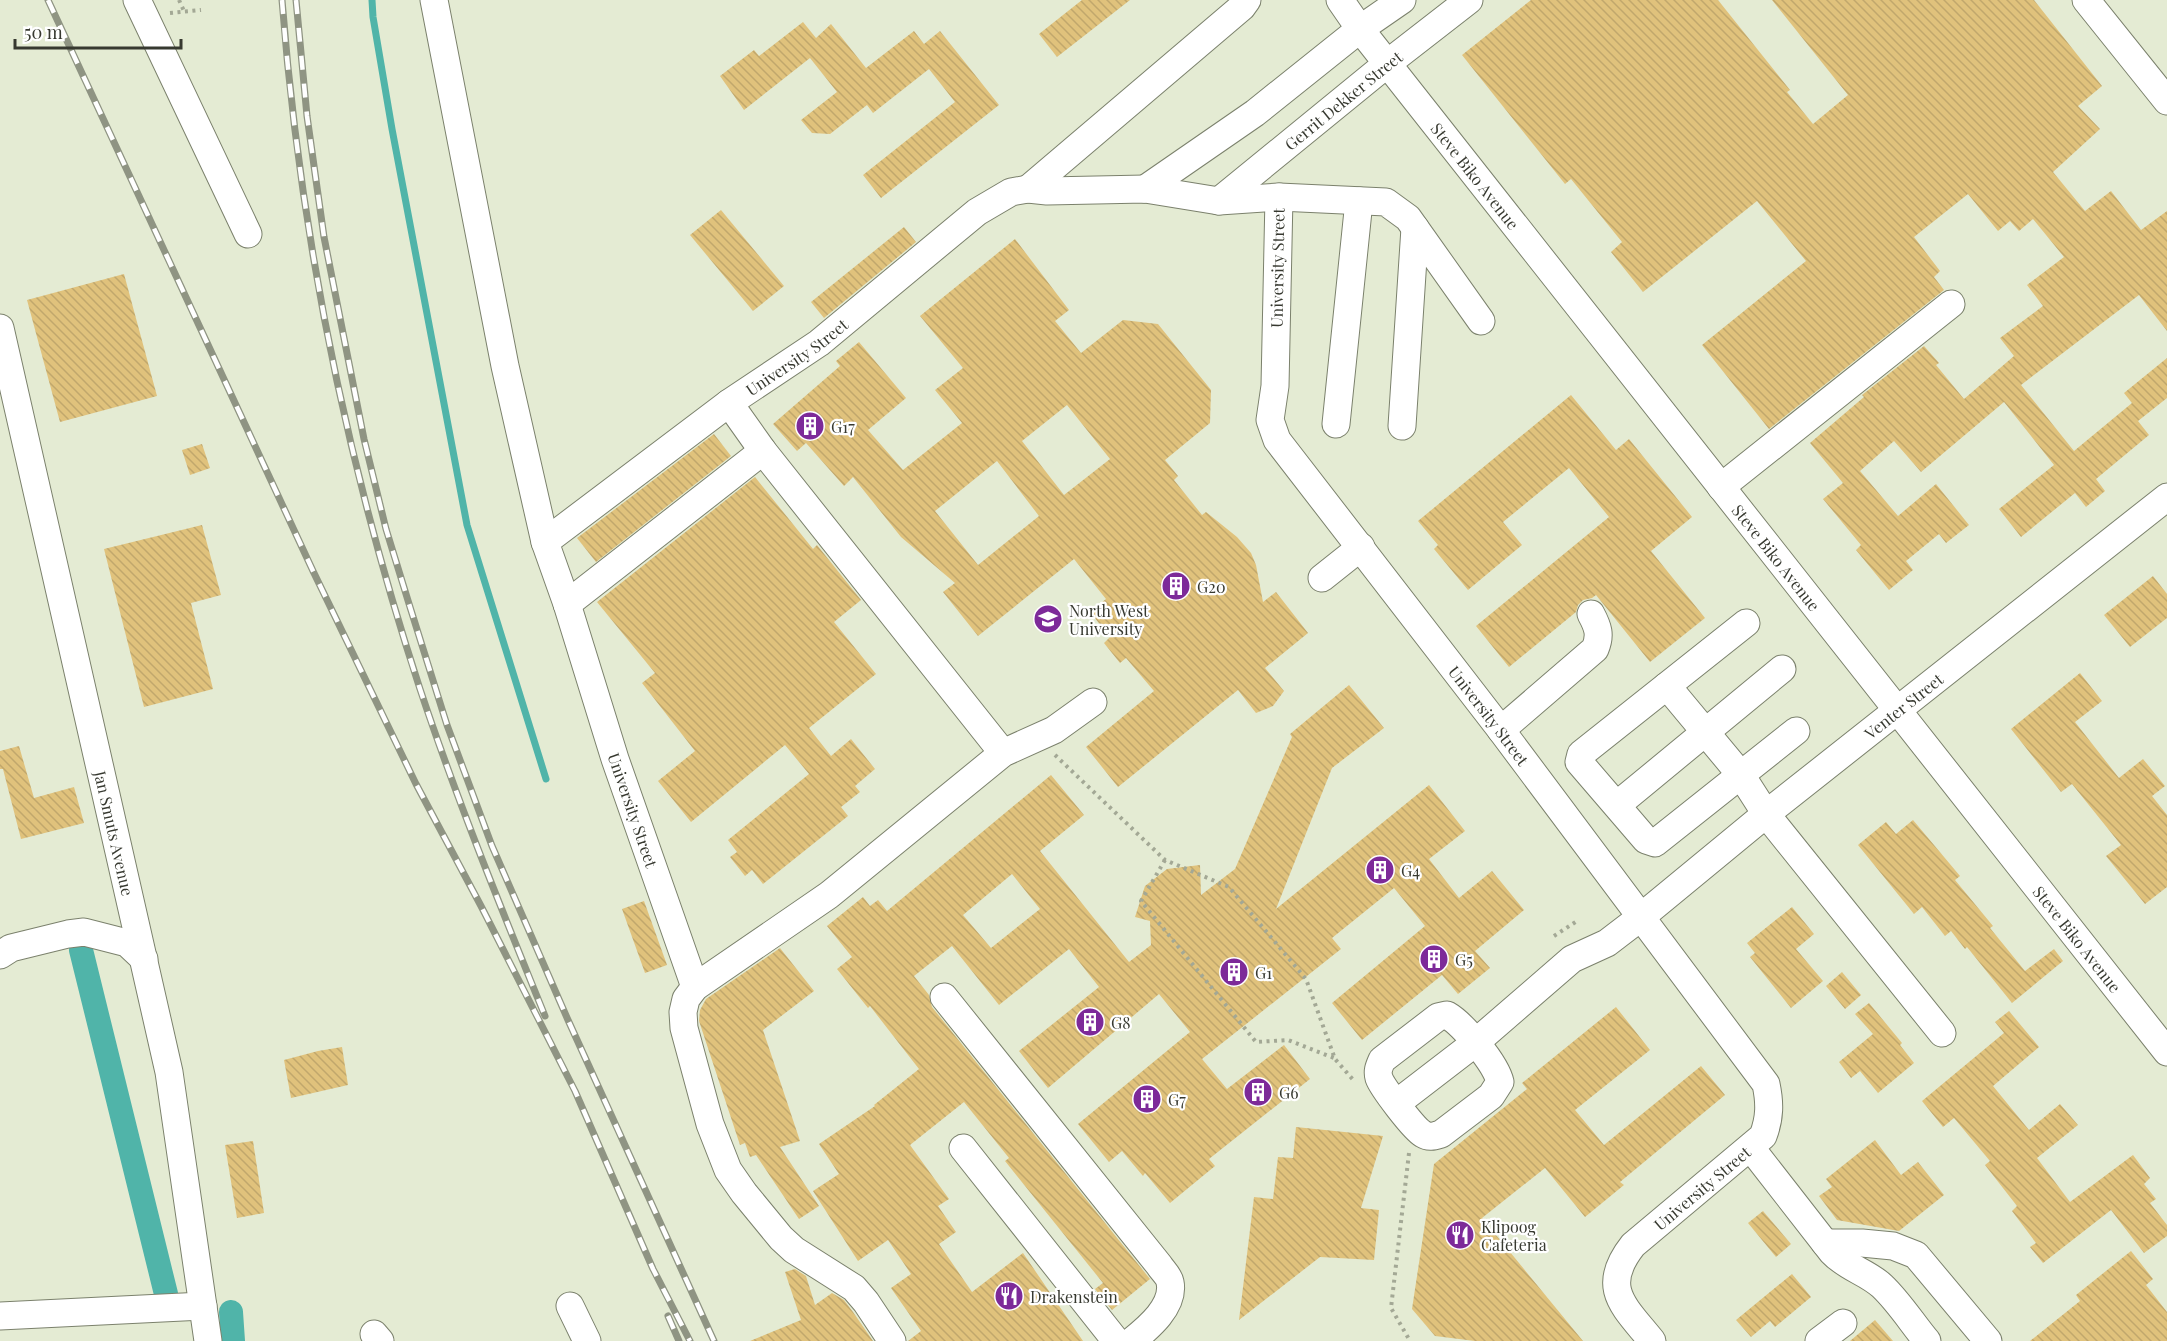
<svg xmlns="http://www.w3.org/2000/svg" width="2167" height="1341" font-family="'Playfair Display',serif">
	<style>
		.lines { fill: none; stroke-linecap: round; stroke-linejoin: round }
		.stream { stroke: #50b4a9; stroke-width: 7 }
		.canal { stroke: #50b4a9; stroke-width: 24 }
		.building { fill: url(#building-back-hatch); fill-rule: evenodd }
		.minor-casing { stroke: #7b816c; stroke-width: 29 }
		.path { stroke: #a3a895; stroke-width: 4; stroke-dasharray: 3 4.5; stroke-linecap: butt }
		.minor { stroke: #fff; stroke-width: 27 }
		.rail-casing { stroke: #8f9483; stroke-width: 7 }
		.rail { stroke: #fff; stroke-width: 4.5; stroke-dasharray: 14; stroke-linecap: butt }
		.labels { text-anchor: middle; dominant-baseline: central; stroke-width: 4.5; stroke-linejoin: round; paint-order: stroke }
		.street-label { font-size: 16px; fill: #373930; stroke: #fff }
		.poi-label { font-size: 16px; fill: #373930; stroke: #fff; text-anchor: start }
	</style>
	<defs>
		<pattern id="building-back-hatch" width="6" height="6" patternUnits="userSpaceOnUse" patternTransform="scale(1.5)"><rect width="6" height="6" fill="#e0c27c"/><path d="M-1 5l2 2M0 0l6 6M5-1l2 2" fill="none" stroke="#c1a76c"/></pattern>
	</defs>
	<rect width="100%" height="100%" fill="#e4ebd3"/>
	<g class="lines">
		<path class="stream" d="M372,0l1,17 19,112 75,396 79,254"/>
		<g class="canal">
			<path d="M81,950l85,344"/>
			<path d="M231,1312l2,29"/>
		</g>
	</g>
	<g class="building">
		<path d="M1082,0h48l-73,57 -18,-23z"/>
		<path d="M1531,0h187l72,90 -3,2 26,32 35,-29 -76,-95h262l68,86 -24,20 22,23 -47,43 32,39 26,-20 30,39 26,-19v120l-28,-36 -118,90 53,66 58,-48 -8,-10 43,-35v40l-29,23 11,14 -53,44 9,12 -19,16 -11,-14 -54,44 -22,-28 55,-44 -50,-63 -83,70 -27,-31 -34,30 38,45 38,-32 33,41 -23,18 -7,-9 -33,27 7,9 -24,20 -33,-40 5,-5 -38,-46 20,-16 -33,-40 54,-46 -2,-2 62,-49 15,17 -3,2 28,34 50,-43 -14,-18 43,-32 -16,-21 37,-28 -31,-38 -14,12 -9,-10 -12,10 -30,-37 -54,43 26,34 -6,6 10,13 -175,139 -67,-84 104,-84 -49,-60 -114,91 -32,-40 11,-10 -51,-63 -6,5 -103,-129z"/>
		<path d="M803,22l13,16 15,-14 35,44 48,-37 10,13 16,-13 59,74 -118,93 -18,-23 92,-73 -26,-33 -56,44 -6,-8 -37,29 -18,-1 -11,-13 36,-28 -27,-34 -66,52 -24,-34 34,-26 5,6z"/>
		<path d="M721,210l63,76 -31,25 -63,-76z"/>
		<path d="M904,227l12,15 -92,76 -13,-16z"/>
		<path d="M1015,239l54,71 -14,11 26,32 42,-33 35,4 53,66 -1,33 -45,37 13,16 -4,4 28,35 4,-3 31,25 14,16 5,12 7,37 13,-10 32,41 -43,35 19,23 -11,15 -17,7 -18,-23 -120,97 -32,-40 68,-56 -28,-33 -6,5 -16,-20 6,-6 -20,-25 16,-13 -32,-40 -96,77 -35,-44 12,-9 -54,-46 -48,-60 -9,9 -38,-43 -9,8 -24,-27 67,-58 -4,-5 23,-19 47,56 -38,32 35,40 59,-47 -27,-33 28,-22 -43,-52zM1067,405l43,54 -46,36 -42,-54zM997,461l42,55 -61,49 -43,-54z"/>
		<path d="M124,274l33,122 -97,26 -33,-122z"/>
		<path d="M1571,395l45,55 13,-11 63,78 -41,34 54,67 -55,44 -54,-67 -4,3 -9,2 -5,5 -2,7 -67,55 -33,-41 133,-109 -40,-49 -66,54 19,23 -54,45 -34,-41 4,-4 -20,-24z"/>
		<path d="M714,434l17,22 -135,106 -19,-24z"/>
		<path d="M202,444l8,24 -20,7 -8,-25z"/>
		<path d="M755,477l58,72 4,-4 44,55 -27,22 42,52 -67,54 22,28 20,-17 24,30 -20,17 5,6 -19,15 7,9 -85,68 -11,-14 -7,6 -15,-19 7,-5 -9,-12 81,-66 -24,-29 -94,77 -33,-41 37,-30 -53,-68 13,-10 -58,-71z"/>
		<path d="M202,525l19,70 -30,8 22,86 -69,18 -40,-158z"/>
		<path d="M2153,576l14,18v24l-37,29 -26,-32z"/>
		<path d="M2080,673l22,28 -27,21 44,56 24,-19 22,27 -13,10 15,19v72l-22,17 -39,-48 15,-11 -49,-61 -11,8 -50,-63z"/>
		<path d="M1349,685l35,43 -52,40 -56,141 153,-124 36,46 -36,28 30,39 33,-27 32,39 -49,41 15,17 -32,26 -16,-19 -80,65 -30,-37 93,-77 -31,-38 -62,50 9,11 -139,110 25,30 57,-44 26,34 -101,80 6,7 -45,37 -25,-30 -2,3 -21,-25 -13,11 -31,-38 112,-92 -31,-38 -111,94 -29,-37 80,-64 -30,-38 -70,56 -47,-59 -38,30 15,19 3,12 218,272 -38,31 -17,-21 8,-6 -98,-122 4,-3 -45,-56 -54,43 39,54 -11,7 18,26 -17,12 33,48 51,-39 60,88h-175l13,-10 -30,-43 20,-14 -23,-34 -30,21 -45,-70 26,-17 -20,-30 56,-38 -1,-1 45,-36 -49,-63 -2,2 -31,-39 15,-12 -25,-31 36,-29 7,9 8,-6 9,11 164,-136 33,40 -44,36 89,111 22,-17 -1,-24 -15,-4 10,-31 22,-17 33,-4 1,30 34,-26 57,-132 -2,-3zM1012,874l28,35 -49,39 -28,-33z"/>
		<path d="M19,746l15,52 40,-11 10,36 -63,16 -18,-70h-3v-18z"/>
		<path d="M1913,820l47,56 -5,4 38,46 -3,2 35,43 29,-22 9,12 -51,42 -45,-56 -2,2 -14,-18 -6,5 -23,-29 -8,7 -56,-69 28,-23 10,12z"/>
		<path d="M644,901l23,64 -22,8 -23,-64z"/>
		<path d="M1792,907l22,27 -18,15 27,32 -32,27 -41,-51 5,-4 -8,-10z"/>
		<path d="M780,948l34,43 -51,39 37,111 -20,6 39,59 -20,13 -43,-64 -6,2 -5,-14 -5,2 -41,-124 1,-11 6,-11z"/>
		<path d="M1842,972l19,23 -16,14 -19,-23z"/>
		<path d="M1869,1003l33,40 -2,2 14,18 -36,30 -18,-22 -9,7 -12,-16 34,-28 -18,-20z"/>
		<path d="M1616,1007l34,43 -75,60 29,35 97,-79 24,29 -105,87 4,3 -39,32 -40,-49 -63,50 101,123h-108l-40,-5 -23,-27 22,-145 93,-75 -5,-6z"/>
		<path d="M2009,1011l30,36 -46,39 36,44 31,-26 18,21 -41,33 33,44 63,-47 17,23 -6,6 12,15 -6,4 17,22v11l-23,17 -33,-43 -68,53 -13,-16 6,-4 -24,-32 5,-5 -32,-41 5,-4 -36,-43 -11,9 -21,-26 82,-68 -9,-11z"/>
		<path d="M342,1047l6,38 -57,13 -7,-38 34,-9z"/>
		<path d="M1296,1127l87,9 -22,72 18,2 -5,50 -54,-3 -81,63 15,-123 19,2 5,-42 15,1z"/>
		<path d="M1875,1140l26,35 17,-13 26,33 -45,36 -62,-11 -18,-24 13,-9 -6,-8z"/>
		<path d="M253,1141l11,72 -27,5 -12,-73z"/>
		<path d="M1763,1211l28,33 -15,13 -28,-34z"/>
		<path d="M2131,1251l22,28 -7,6 21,27v29h-137l50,-40 -4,-6z"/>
		<path d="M795,1269l11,7 9,29 17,-12 12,7 9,12 20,29h-123l51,-21 -16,-48z"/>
		<path d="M1792,1274l19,23 -36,30 -5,-6 -19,16 -15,-17z"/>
		<path d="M1875,1320l18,21h-43z"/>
	</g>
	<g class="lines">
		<g class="minor-casing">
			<g id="minor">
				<path d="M137,0l111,234"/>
				<path d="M434,0l71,366 40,176"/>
				<path id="s1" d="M1340,0l20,29 807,1023"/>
				<path d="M2086,0l81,101"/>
				<path d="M1028,189l214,-182 5,-7"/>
				<path d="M1145,189l110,-76 105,-84 42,-29"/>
				<path id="s2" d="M1279,197l-4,189 -5,34 7,20 224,290 265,354c4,19 4,34 -3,52l-130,109c-34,43 -9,61 19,96"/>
				<path id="s3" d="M1219,201l169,-138 81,-63"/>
				<path id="s4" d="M0,328l169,744 39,269"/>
				<path d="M729,403l34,48 240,302"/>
				<path d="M1336,424l23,-223"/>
				<path d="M1402,426l13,-198"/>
				<path d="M1721,487l230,-183"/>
				<path d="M1322,578l39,-31"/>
				<path d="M567,604l196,-153"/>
				<path d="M1746,623l-165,131 -2,8 67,78 9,3 141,-112"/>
				<path d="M1667,686l74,89 25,39 176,219"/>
				<path d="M1501,730l94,-81c6,-14 3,-22 -4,-35"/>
				<path d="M1617,805l165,-136"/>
				<path d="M0,955l11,-7 57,-14 16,-2 43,11 17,16"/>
				<path id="s5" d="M695,987l-80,-228 -48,-155 -22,-62 184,-139 90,-60 158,-131 34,-20 17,-3 19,2 98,-2 74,12 60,-4 107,5 22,16 73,103"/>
				<path d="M944,997l215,268c3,5 10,11 11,17 5,24 -22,46 -38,59"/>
				<path d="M1447,1015c16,9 49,49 53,67l-9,14 -50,38c-7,2 -12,4 -18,0 -9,-5 -41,-47 -44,-56 -2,-7 0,-11 3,-18l56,-43z"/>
				<path id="s6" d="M1397,1103l78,-60 97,-84 35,-16 34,-26 125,-103 401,-317"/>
				<path d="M963,1148l153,193"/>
				<path d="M1751,1148l81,104c15,16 35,20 50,34 17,16 30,37 45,55"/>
				<path d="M1825,1243h37l31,3 23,9 72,86"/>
				<path d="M570,1306l17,35"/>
				<path d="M0,1316l203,-10"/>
				<path d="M374,1334l6,7"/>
				<path d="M892,1341l-26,-39 -12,-14 -60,-38 -13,-12 -37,-45 -16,-23 -18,-46 -26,-96 -1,-16 3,-13 9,-12 134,-92 174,-142 51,-23 39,-28"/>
				<path d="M1819,1341l24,-18"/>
			</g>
		</g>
		<g class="path">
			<path d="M179,0l5,11"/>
			<path d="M170,13l31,-3"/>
			<path d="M1055,755l110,105 64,27 77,92 29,80 20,23"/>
			<path d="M1165,860l-24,41 115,141 32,-2 46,18"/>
			<path d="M1554,936l23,-15"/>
			<path d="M1409,1153l-18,155 19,33"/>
		</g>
		<use href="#minor" class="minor"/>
		<g class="rail-casing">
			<g id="rail">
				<path d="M48,0l265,571 103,213 65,122 94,185 78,178 37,72"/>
				<path d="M282,0c18,234 65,466 138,689 37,111 81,219 125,327"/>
				<path d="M296,0l11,116 17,121 40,202 22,90 24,78 37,118 45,121 76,174 146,321"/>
				<path d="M668,1316l11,25"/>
			</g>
		</g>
		<use href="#rail" class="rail"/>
	</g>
	<defs>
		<g id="building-disc" transform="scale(1.5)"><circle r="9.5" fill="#7d2a99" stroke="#fff"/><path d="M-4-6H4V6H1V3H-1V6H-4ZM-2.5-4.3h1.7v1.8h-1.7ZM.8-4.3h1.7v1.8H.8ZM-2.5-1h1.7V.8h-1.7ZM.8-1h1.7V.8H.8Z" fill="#fff"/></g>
		<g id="university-disc" transform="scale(1.5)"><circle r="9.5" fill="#7d2a99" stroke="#fff"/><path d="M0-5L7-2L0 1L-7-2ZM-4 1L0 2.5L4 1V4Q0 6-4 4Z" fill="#fff"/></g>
		<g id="restaurant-disc" transform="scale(1.5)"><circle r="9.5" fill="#7d2a99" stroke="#fff"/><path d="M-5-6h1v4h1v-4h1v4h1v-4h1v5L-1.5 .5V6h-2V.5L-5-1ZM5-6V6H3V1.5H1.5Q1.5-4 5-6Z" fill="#fff"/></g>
	</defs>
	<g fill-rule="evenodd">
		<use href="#building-disc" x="810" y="426"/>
		<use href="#building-disc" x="1176" y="586"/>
		<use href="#university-disc" x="1048" y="619"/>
		<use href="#building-disc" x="1380" y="870"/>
		<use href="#building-disc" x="1434" y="959"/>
		<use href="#building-disc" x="1234" y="972"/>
		<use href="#building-disc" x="1090" y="1022"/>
		<use href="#building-disc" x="1258" y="1092"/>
		<use href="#building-disc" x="1147" y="1099"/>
		<use href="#restaurant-disc" x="1460" y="1235"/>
		<use href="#restaurant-disc" x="1009" y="1296"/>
	</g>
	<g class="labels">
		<g class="street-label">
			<text stroke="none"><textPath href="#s3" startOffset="160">Gerrit Dekker Street</textPath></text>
			<text stroke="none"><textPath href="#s1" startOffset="222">Steve Biko Avenue</textPath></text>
			<text transform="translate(1277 268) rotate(-89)">University Street</text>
			<text stroke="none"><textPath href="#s5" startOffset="782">University Street</textPath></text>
			<text stroke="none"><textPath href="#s1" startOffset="708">Steve Biko Avenue</textPath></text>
			<text stroke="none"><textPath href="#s6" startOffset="645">Venter Street</textPath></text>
			<text stroke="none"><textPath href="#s2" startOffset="592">University Street</textPath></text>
			<text transform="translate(633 810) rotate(71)">University Street</text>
			<text stroke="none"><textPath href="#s4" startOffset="518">Jan Smuts Avenue</textPath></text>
			<text stroke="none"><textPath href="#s1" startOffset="1194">Steve Biko Avenue</textPath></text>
			<text transform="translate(1702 1188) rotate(-40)">University Street</text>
		</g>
		<g class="poi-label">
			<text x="831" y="426">G17</text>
			<text x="1197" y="586">G20</text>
			<text x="1069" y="610">North West<tspan x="1069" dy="18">University</tspan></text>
			<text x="1401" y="870">G4</text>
			<text x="1455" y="959">G5</text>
			<text x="1255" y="972">G1</text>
			<text x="1111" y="1022">G8</text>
			<text x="1279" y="1092">G6</text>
			<text x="1168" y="1099">G7</text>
			<text x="1481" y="1226">Klipoog<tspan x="1481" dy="18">Cafeteria</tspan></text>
			<text x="1030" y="1296">Drakenstein</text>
		</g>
	</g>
	<path d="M15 39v9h166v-9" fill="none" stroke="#373930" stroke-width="3"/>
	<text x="24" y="39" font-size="18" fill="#373930" stroke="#ffffff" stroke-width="4.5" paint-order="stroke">50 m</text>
</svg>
